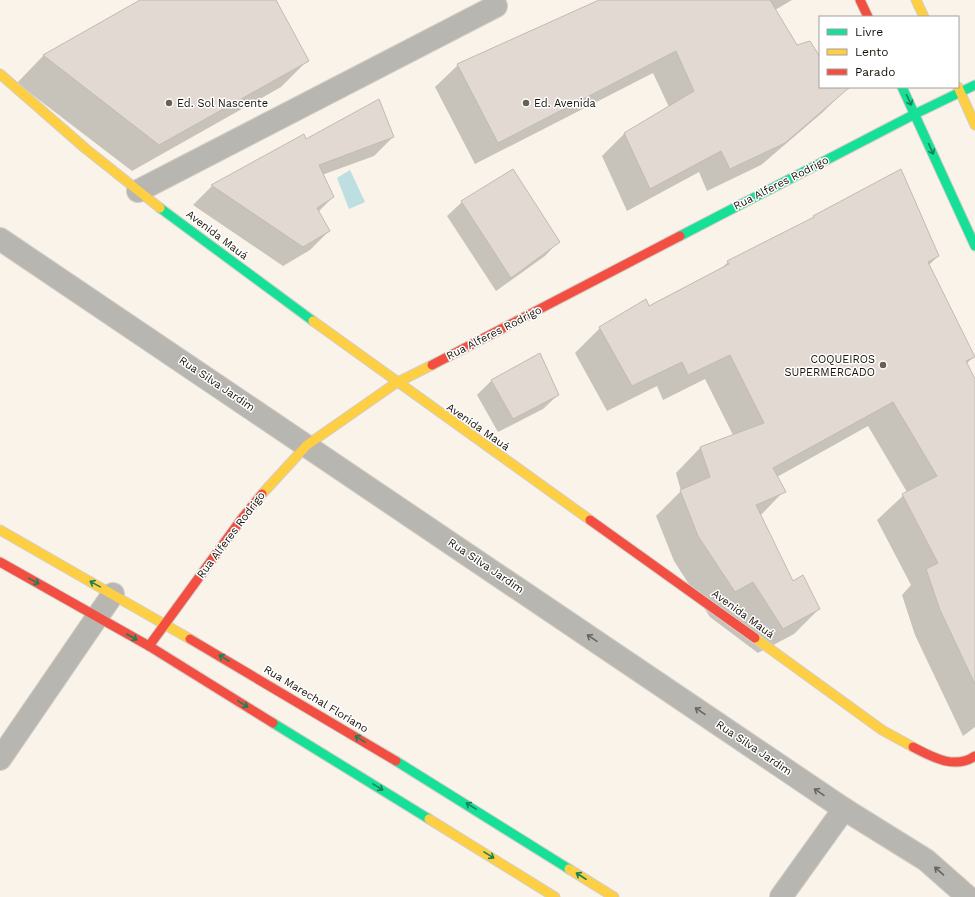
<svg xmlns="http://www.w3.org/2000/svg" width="975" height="897" font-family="'Work Sans',sans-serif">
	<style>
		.water { fill: #bddfe2 }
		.shadow { fill: #0003 }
		.building { fill: #e2d9d2; stroke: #c3bab4 }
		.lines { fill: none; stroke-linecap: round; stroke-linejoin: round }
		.street-casing { stroke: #d3cec7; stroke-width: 24 }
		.fast-casing { stroke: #d3cec7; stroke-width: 11 }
		.slow-casing { stroke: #d3cec7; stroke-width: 11 }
		.jam-casing { stroke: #d3cec7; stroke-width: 11 }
		.street { stroke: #b8b6b0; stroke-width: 22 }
		.fast { stroke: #16e098; stroke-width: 9 }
		.slow { stroke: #ffcf43; stroke-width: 9 }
		.jam { stroke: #f24e42; stroke-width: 9 }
		.oneway { stroke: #168357 }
		.oneway2 { stroke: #68645c }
		.poi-dot { fill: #666057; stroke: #fff; stroke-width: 1.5 }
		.labels { text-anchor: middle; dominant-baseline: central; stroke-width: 3; stroke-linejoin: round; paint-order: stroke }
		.poi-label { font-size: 11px; fill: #171108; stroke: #fff; text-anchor: start }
		.street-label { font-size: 11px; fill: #171108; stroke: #fff }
	</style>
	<rect width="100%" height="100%" fill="#f9f3e9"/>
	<path class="water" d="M350,170l15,32 -16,7 -12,-31z"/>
	<g class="shadow">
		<path d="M142,0h133l33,60 -27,27 -149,84 -115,-88 26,-27z"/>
		<path d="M602,0h190l-17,10 22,36 21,9 2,-1v33h25l1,2 -23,23 -62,53 -54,26 -8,-19 -72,39 -25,-55 22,-22 45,-27 -16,-34 -178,91 -40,-77 23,-22z"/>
		<path d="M304,136l2,5 87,-4 -19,19 -52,19 11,22 -15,15 11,19 -19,19 -27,16 -90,-61 19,-19z"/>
		<path d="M462,202l97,39 -14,15 -49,35 -49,-75z"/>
		<path d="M814,216l124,40 -10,10 46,91 -8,7 9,18v345l-12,9 -48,-101 -13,-40 9,-10 -34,-65 30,-28 -39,-66 -91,51 7,14 -24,25 32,66 27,27 -25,25 -36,19 -48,-36 -36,-56 -18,-45 25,-25 -5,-18 24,-25 33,-13 -28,-56 -42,21 -6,-14 -50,25 -32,-58 25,-25 49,-20 71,-38 8,-8 81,-41z"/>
		<path d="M539,354l19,41 -15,14 -45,23 -21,-37 14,-14z"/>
	</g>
	<g class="building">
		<path d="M140,0h136l33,61 -150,84 -116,-90z"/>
		<path d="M599,0h171l27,45 13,-4 10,16v30h30l-65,56 -55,26 -9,-18 -71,38 -26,-56 70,-42 -18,-40 -178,92 -41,-79z"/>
		<path d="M379,99l15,38 -75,28 15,32 -17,11 13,23 -27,16 -92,-62 93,-51 2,5z"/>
		<path d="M513,169l47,73 -49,36 -50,-77z"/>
		<path d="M901,169l38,87 -11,6 47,95 -9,4 9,18v305l-35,-74 -14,-41 12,-6 -36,-69 35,-18 -44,-74 -120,66 13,24 -30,13 37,76 10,-6 17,34 -37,20 -30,-47 -18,10 -37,-56 -18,-46 30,-13 -10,-30 64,-24 -34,-68 -42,20 -6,-13 -50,24 -33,-59 47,-28 3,7 80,-42 -2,-3 87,-44 -1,-1z"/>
		<path d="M540,353l19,42 -46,24 -22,-39z"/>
	</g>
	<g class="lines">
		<g class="street-casing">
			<g id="street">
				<path d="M138,191l358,-185"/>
				<path d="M0,239l844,570 82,51 42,37"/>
				<path d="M0,759l113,-165"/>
				<path d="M781,897l63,-88"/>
			</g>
		</g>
		<g class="fast-casing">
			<g id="fast">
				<path d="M902,87l73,159"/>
				<path d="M160,208l153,113"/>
				<path d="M680,236l235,-122 60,-29"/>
				<path d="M273,723l156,96"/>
				<path d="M396,761l173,108"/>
			</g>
		</g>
		<g class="slow-casing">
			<g id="slow">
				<path d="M916,0l8,17"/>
				<path d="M0,74l86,75 74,59"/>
				<path d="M958,87l17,38"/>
				<path d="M313,321l277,199"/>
				<path d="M262,494l45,-49 89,-62 36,-18"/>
				<path d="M0,530l190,109"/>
				<path d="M755,638l127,92 31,17"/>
				<path d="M429,819l126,78"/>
				<path d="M569,869l45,28"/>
			</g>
		</g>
		<g class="jam-casing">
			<g id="jam">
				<path d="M860,0l8,17"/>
				<path d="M432,365l248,-129"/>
				<path d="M590,520l165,118"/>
				<path d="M0,562l149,84 124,77"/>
				<path d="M190,639l206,122"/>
				<path d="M149,646l94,-129 19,-23"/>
				<path d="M913,747c19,10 42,23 62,9"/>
			</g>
		</g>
		<use href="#street" class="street"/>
		<use href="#fast" class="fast"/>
		<use href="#slow" class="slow"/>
		<use href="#jam" class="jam"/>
	</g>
	<defs><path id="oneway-shaft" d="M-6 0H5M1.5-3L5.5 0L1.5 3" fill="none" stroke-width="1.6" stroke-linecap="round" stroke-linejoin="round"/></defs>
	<g class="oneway">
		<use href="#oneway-shaft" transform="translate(909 100) rotate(64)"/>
		<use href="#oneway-shaft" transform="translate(931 149) rotate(66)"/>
		<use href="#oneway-shaft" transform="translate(34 581) rotate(29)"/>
		<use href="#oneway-shaft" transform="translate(95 584) rotate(-151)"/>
		<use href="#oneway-shaft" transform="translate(132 637) rotate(30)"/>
		<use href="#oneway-shaft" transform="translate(224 658) rotate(-149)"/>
		<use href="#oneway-shaft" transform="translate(243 704) rotate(31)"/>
		<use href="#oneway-shaft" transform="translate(360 739) rotate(-149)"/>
		<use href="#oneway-shaft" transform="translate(378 787) rotate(32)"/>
		<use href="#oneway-shaft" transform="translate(471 806) rotate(-148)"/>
		<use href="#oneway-shaft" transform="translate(489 855) rotate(32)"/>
		<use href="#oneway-shaft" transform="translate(581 876) rotate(-147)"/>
	</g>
	<g class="oneway2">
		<use href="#oneway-shaft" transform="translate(592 638) rotate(-146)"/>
		<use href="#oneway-shaft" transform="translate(700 711) rotate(-146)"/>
		<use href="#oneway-shaft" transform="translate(819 792) rotate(-146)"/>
		<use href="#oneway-shaft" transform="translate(939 871) rotate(-139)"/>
	</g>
	<g class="poi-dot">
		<circle cx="169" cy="103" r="4"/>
		<circle cx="526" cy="103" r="4"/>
		<circle cx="883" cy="365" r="4"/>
	</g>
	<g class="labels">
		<g class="poi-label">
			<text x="177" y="103">Ed. Sol Nascente</text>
			<text x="534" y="103">Ed. Avenida</text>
			<text x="875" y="359" text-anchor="end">COQUEIROS<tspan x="875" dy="13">SUPERMERCADO</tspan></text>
		</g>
		<g class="street-label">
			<text transform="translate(781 183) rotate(-27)">Rua Alferes Rodrigo</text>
			<text transform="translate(217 235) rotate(37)">Avenida Mauá</text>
			<text transform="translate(494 333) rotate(-27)">Rua Alferes Rodrigo</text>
			<text transform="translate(217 384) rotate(34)">Rua Silva Jardim</text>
			<text transform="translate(478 427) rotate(35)">Avenida Mauá</text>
			<text transform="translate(231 535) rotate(-53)">Rua Alferes Rodrigo</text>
			<text transform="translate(486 566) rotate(34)">Rua Silva Jardim</text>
			<text transform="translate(743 614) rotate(36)">Avenida Mauá</text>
			<text transform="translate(316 699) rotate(31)">Rua Marechal Floriano</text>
			<text transform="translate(754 748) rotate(34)">Rua Silva Jardim</text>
		</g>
	</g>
	<rect x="819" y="16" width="140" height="72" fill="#ffffff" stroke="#a2a09c"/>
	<rect x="827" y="29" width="20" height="6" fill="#16e098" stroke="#a2a09c"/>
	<text x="855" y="36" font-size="12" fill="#171108">Livre</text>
	<rect x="827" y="49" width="20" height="6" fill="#ffcf43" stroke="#a2a09c"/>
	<text x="855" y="56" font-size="12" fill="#171108">Lento</text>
	<rect x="827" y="69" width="20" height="6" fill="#f24e42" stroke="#a2a09c"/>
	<text x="855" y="76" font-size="12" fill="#171108">Parado</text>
</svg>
